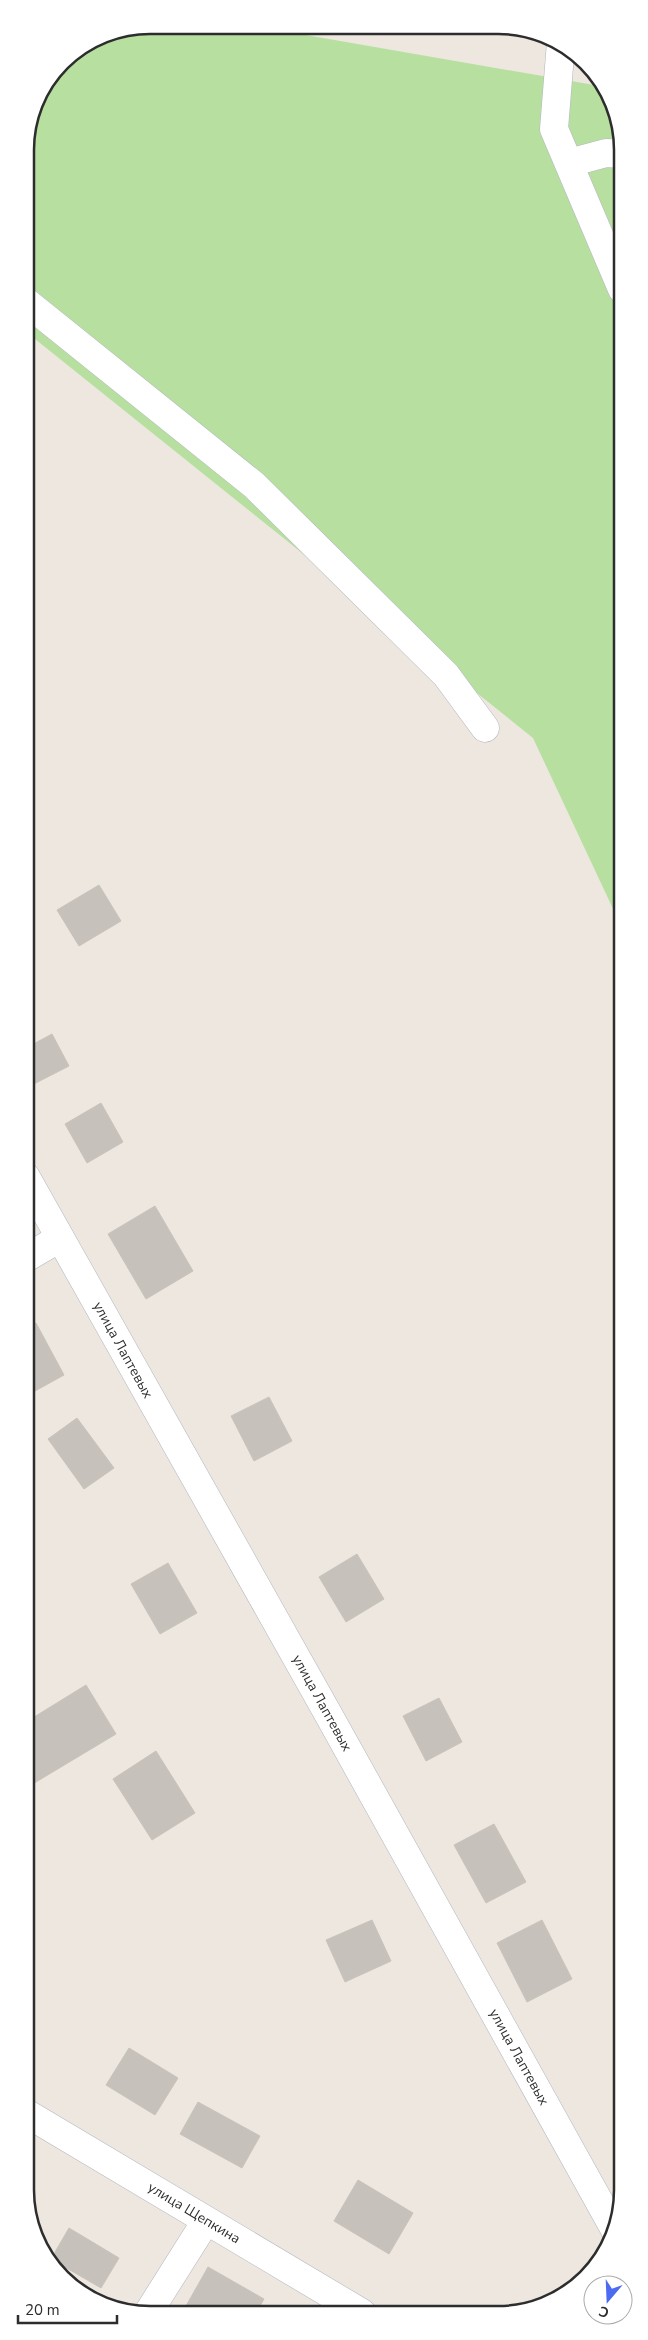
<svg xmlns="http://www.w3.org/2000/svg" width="648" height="2340" font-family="'Nunito Sans',sans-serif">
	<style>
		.green { fill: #b7e0a0 }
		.building { fill: #c6c2bb; stroke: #c9c3ba }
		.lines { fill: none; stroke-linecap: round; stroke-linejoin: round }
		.minor-casing { stroke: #b3b6bf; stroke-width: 29 }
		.minor { stroke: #fff; stroke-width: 28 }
		.labels { text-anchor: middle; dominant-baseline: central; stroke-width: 4; stroke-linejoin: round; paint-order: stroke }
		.street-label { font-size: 14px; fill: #2d2d2d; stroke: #fff }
		.rim { fill: none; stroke: #2d2d2d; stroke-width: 2.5 }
	</style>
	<rect width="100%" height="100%" fill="#ede7e0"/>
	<path class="green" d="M150,25l104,1 346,60 22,47v795l-89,-190 -508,-407v-189l13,-47 24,-34 40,-27z"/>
	<g class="building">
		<path d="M99,885l22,36 -42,25 -22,-36z"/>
		<path d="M52,1034l17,32 -41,21 -2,-5v-34z"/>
		<path d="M101,1103l22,39 -36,21 -22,-39z"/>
		<path d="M155,1206l38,65 -47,28 -38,-65z"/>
		<path d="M36,1323l28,52 -38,21v-68z"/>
		<path d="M269,1397l23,44 -38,20 -23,-45z"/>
		<path d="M77,1418l37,50 -30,21 -36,-50z"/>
		<path d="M357,1554l27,45 -38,23 -27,-45z"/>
		<path d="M168,1563l29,50 -37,21 -29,-50z"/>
		<path d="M86,1685l30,49 -90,54v-66z"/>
		<path d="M439,1698l23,44 -36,19 -23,-45z"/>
		<path d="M156,1751l39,62 -43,27 -39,-61z"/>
		<path d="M494,1824l32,58 -40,21 -32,-58z"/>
		<path d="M372,1920l19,41 -46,21 -19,-42z"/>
		<path d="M542,1920l30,59 -45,23 -30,-59z"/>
		<path d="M129,2048l49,30 -23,37 -49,-30z"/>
		<path d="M198,2102l62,34 -18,32 -62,-34z"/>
		<path d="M358,2180l55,33 -24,41 -55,-33z"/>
		<path d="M69,2228l50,30 -18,30 -50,-29z"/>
		<path d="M208,2267l56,32 -8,14h-74z"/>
		<path d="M577,2279l2,4 -25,19 -13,4 -4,-7z"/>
	</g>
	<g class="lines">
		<g class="minor-casing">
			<g id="minor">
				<path d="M561,42l-7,87 68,160"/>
				<path d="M569,163l37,-10 16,1"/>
				<path d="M25,301l229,184 192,190 39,53"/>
				<path d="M26,1177l301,535 288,518"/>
				<path d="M26,1258l34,-20"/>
				<path d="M26,2113l336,200"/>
				<path d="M148,2313l58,-92"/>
			</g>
		</g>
		<use href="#minor" class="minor"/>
	</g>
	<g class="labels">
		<g class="street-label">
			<text transform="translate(123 1350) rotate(61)">улица Лаптевых</text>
			<text transform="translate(322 1703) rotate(61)">улица Лаптевых</text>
			<text transform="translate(519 2057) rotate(61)">улица Лаптевых</text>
			<text transform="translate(194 2213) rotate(31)">улица Щепкина</text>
		</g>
	</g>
	<path d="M0 0H648V2340H0ZM150 34H498A116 116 0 0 1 614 150V2190A116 116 0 0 1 498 2306H150A116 116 0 0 1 34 2190V150A116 116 0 0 1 150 34Z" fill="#fff" fill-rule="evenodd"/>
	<path class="rim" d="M150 34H498A116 116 0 0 1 614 150V2190A116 116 0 0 1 498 2306H150A116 116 0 0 1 34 2190V150A116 116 0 0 1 150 34Z"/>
	<g transform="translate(608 2300) rotate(199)"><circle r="24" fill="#ffffff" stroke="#ababab"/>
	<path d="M0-4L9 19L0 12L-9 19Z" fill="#4b6cf0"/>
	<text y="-8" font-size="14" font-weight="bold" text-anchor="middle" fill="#2d2d2d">С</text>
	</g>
	<path d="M18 2315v8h99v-8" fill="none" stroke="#2d2d2d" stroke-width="2.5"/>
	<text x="25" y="2315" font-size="15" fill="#2d2d2d" stroke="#ffffff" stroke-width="4" paint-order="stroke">20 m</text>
</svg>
